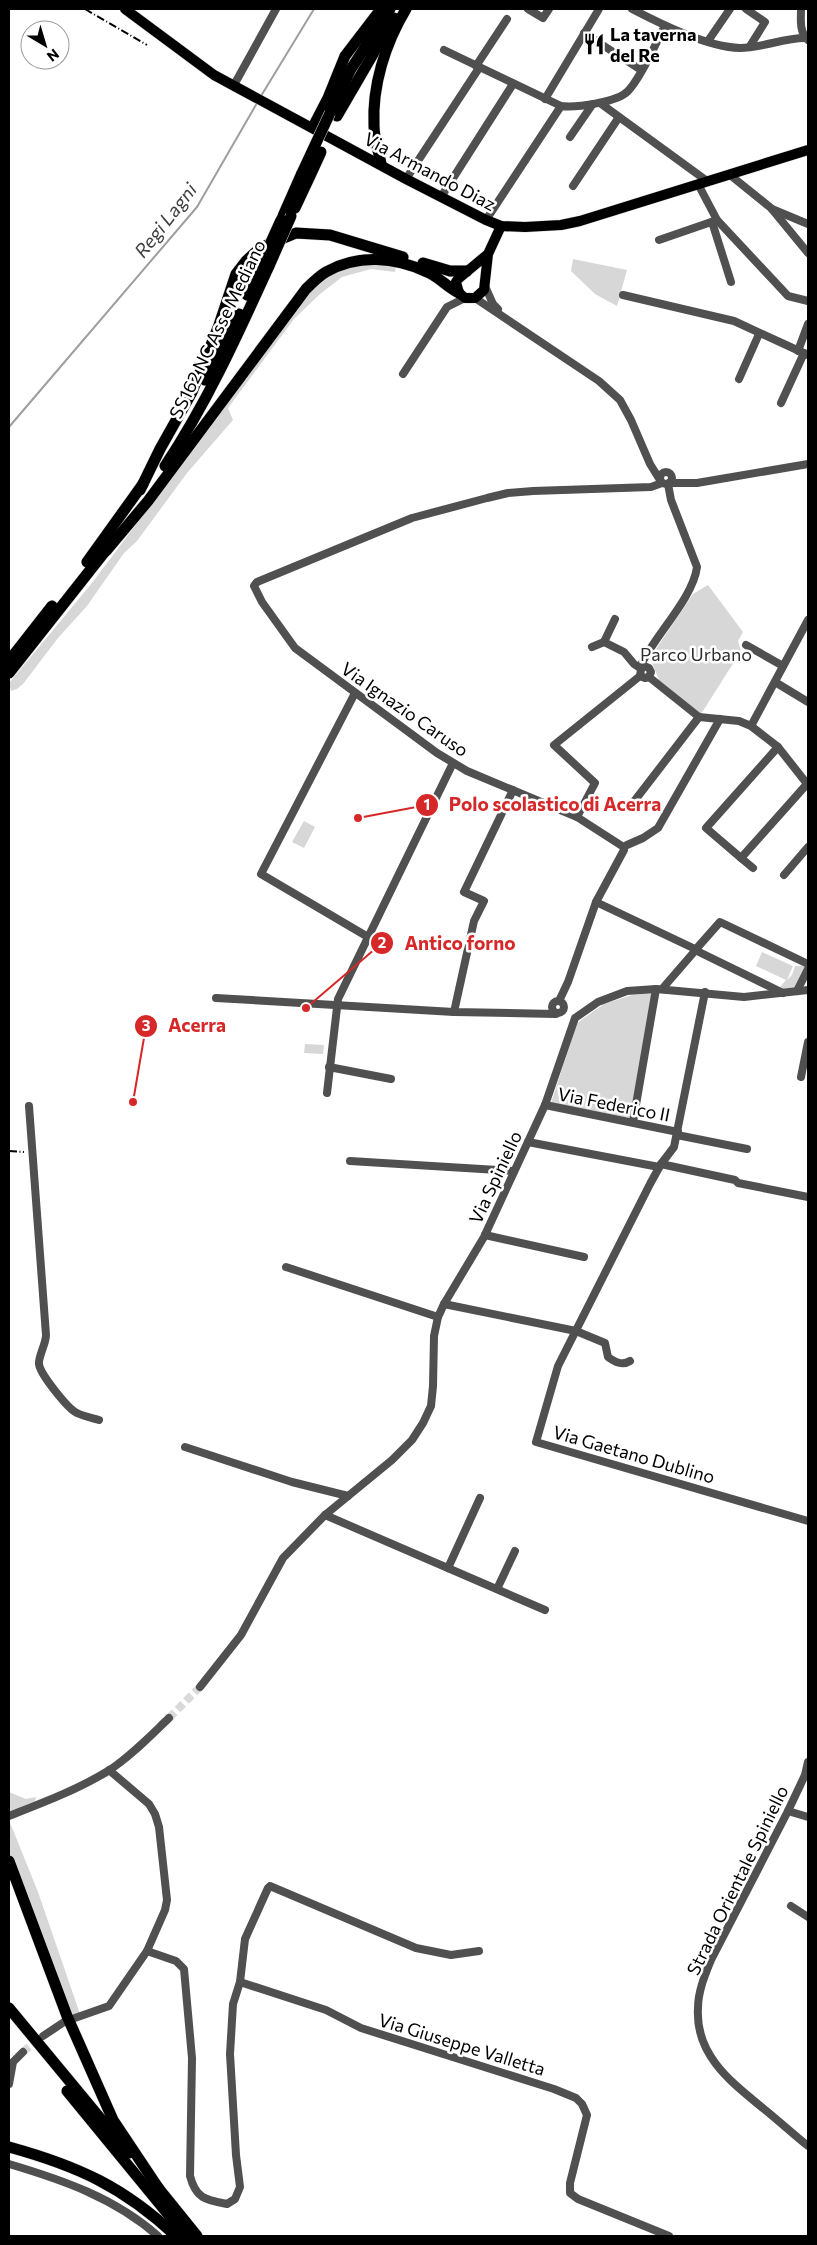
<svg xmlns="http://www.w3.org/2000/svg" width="817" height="2245" font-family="Commissioner,sans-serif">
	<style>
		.green { fill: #d7d7d7 }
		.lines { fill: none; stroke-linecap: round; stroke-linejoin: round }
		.stream { stroke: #9e9e9e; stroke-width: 2 }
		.minor-tunnel { stroke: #d9d9d9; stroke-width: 8; stroke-dasharray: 8 4; stroke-linecap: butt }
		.major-casing { stroke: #dbdbdb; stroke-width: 11 }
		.highway-casing { stroke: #dbdbdb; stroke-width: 12 }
		.minor { stroke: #505050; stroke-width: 8 }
		.major { stroke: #000; stroke-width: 10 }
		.highway { stroke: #000; stroke-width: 11 }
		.rail { stroke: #000; stroke-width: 2; stroke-dasharray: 8 2.5 1 2.5; stroke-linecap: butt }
		.highway-bridge-casing { stroke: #dbdbdb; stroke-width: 12; stroke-linecap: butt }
		.highway-bridge { stroke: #000; stroke-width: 11 }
		.labels { text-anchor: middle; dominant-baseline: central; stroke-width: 5; stroke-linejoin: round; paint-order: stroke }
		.poi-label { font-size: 18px; font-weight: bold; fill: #000; stroke: #fff; text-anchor: start }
		.street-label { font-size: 18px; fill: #000; stroke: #fff }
		.park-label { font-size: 18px; fill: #2e2e2e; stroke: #fff }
		.water-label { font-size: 19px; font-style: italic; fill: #3f3f3f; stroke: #fff }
		.leader { fill: none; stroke: #d62828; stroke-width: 2 }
		.callout-dot { fill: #d62828; stroke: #fff; stroke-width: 2 }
		.mark-label { font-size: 15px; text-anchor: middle; font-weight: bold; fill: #fff }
		.callout-label { font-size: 19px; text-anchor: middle; font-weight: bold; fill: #d62828; stroke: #fff; stroke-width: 5; stroke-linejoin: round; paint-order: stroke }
	</style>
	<rect width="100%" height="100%" fill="#fff"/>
	<g class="green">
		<path d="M573,259l54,11 -10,36 -22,-12 -24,-23z"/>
		<path d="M359,262l37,3 -1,7 -24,-3 -29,8 -22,17 -26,25 -66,89 5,12 -46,53 -50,68 -13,12 -37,53 -29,32 -35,46 -6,5 -6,2 -2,-8 83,-100 228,-304z"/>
		<path d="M708,585l35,47 -5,9 3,10 -40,63 -42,-34 -9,-22 43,-64z"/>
		<path d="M304,821l11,6 -11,21 -12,-6z"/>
		<path d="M762,952l31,14 -6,14 5,-5 3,-9h12l-12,24h-11l-4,-3 6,-7 -30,-14z"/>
		<path d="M652,993l-22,125 -79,-15 26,-80 27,-19 28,-9z"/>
		<path d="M305,1044l19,1 -1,9 -19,-1z"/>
		<path d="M9,1792l17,7 10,-2 -1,4 -26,11z"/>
		<path d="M9,1823l2,2 27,67 42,122 -11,3 -60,-159z"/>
	</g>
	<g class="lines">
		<g class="stream">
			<path d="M261,96l53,-87"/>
			<path d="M9,427l188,-220 60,-104"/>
		</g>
		<g class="minor-tunnel">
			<path d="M169,1718l31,-31"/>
			<path d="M23,2052l16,-14"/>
		</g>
		<g class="major-casing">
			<g id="major">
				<path d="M125,9l89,66 192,104 80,41 15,6 24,1 36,-2 19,-4 228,-71"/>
				<path d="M488,254l-30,25 -2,3 3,11 6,5h10l9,-8 4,-36 13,-28"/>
			</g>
		</g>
		<g class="highway-casing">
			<g id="highway">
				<path d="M330,113l21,-44 39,-60"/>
				<path d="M337,116l57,-98"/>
				<path d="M313,127l15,-29 17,-42 36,-47"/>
				<path d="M381,164c-2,-12 -7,-25 -7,-38 -2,-40 11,-82 32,-117"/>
				<path d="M295,208l15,-32"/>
				<path d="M283,216l19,-43"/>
				<path d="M423,263l27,8h17"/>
				<path d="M247,295l15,-33"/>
				<path d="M205,380l34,-66"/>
				<path d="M165,466c42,-63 73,-132 104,-200"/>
				<path d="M140,490l20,-41 32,-57 27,-67 17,-51 10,-13 14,-13 36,-15 34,2 73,22"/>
				<path d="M106,551l42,-50 158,-212c6,-6 13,-13 20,-17 32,-18 69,-15 101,0 12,5 20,15 32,21"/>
				<path d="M87,562l56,-78"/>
				<path d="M9,661l43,-55"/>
				<path d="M9,673l101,-128"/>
				<path d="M9,1861l58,155 46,104 46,69"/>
				<path d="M9,2008l120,145"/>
				<path d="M67,2091l119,145"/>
				<path d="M9,2147c69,19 115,40 167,89"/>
				<path d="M155,2184l42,52"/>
			</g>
		</g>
		<g class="minor">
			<path d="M528,9l15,9 6,-9"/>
			<path d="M632,9c29,15 75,38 108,39 22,0 43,-10 65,-10"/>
			<path d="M746,9l19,13 -15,24"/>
			<path d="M801,9c0,10 -2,23 7,31"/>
			<path d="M584,33l57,37"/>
			<path d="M708,41l22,-32"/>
			<path d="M444,50l117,56c15,2 57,-4 67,-15 14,-15 27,-47 37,-65"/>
			<path d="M476,66l31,-47"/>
			<path d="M234,85l42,-76"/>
			<path d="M545,99l54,-90"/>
			<path d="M600,103l107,78"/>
			<path d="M570,137l22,-32"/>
			<path d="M730,175l41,33 37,45"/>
			<path d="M406,179l73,-111"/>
			<path d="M698,184l19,36 71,76 20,5"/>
			<path d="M573,186l46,-69"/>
			<path d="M441,197l72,-113"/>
			<path d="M772,209l36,15"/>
			<path d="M486,220l75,-114"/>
			<path d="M712,222l19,60"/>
			<path d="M659,240l58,-20"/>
			<path d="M485,286l8,18 5,5"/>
			<path d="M623,295l111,26 74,34"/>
			<path d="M475,298l124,83 21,19 11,20 19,44 10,16"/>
			<path d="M798,351l10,-27"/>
			<path d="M403,374l44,-67 18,-9"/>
			<path d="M739,379l20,-45"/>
			<path d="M781,403l23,-50"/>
			<circle cx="666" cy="478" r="6"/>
			<path d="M669,483h28l111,-19"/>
			<path d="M615,619l-11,23 20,10 10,12 6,4"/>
			<path d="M746,645l37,21"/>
			<path d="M592,647l12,-5"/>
			<path d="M640,668l4,-2 5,2 2,4 -2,5"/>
			<path d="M649,677l-4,1 -5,-2 2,-13c14,-29 51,-65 55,-96l-26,-67 -3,-16"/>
			<path d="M649,677l50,40 40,4 12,5 27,21 30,38"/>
			<path d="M775,682l33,20"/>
			<path d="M355,693l-94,181 107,63"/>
			<path d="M751,726l57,-106"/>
			<path d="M778,747l-72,81 35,30 66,-74"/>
			<path d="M629,808l70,-91"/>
			<path d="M577,817l18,-34 -41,-38 86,-69"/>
			<path d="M627,845l16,-7 15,-10 62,-109"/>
			<path d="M622,846l-45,-29 -110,-46 -30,-18 -142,-105 -33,-46 -8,-16 3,-4 155,-64 75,-20 21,-5 25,-2 118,-4 11,-4"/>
			<path d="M741,858l12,10"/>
			<path d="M784,875l24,-28"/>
			<path d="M596,902l97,46"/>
			<path d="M697,948l23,-26 88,42"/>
			<path d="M697,951l86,42"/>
			<path d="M662,989l32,-37"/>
			<path d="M797,991l11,-22"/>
			<path d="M705,992l-31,155 -13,17 -11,20 -92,182 -22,76 272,79"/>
			<path d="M216,998l238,14 102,2"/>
			<circle cx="558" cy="1007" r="6"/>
			<path d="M559,1001l9,-19 28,-80 28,-52"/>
			<path d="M454,1012l20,-91 10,-20 -20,-9 49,-102"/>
			<path d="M329,1067l62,12"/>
			<path d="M801,1077l7,-35"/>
			<path d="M327,1093l11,-94 115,-236"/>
			<path d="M545,1105l133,27"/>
			<path d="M29,1106l17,229c0,9 -8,22 -7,29 1,10 29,45 38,49 6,3 15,5 22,7"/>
			<path d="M633,1122l23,-133"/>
			<path d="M677,1135l70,14"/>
			<path d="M528,1142l131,25"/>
			<path d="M350,1161l164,10"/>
			<path d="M661,1164l74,16 3,3 70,14"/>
			<path d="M485,1235l99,22"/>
			<path d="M286,1267l152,50"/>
			<path d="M444,1304l132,27 29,12 3,14c7,5 14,9 22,4"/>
			<path d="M185,1447l107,35 56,14"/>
			<path d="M325,1515l220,95"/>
			<path d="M448,1568l32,-70"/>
			<path d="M497,1589l18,-38"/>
			<path d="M200,1687l41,-52 42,-77 42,-43 67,-55 20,-20 11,-17 8,-17 2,-20 1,-50 4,-19 6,-13 40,-67 61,-132 30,-87 23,-16 29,-11 29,-2 88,8 64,-7"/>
			<path d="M808,1762l-3,13 -17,36 -77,149c-6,15 -13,31 -13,48 -3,47 33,74 66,101 15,12 29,25 44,37"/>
			<path d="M109,1770l40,34 6,10 4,13 8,73 -2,10 -18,41 29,10 8,8 8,89 -2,118c6,23 16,24 37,28l8,-5 5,-12 -4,-32 -6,-101 3,-50 7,-22 5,-43 23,-51 2,-2 146,62 35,7 28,-4"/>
			<path d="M788,1811l20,6"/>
			<path d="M9,1816c33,-13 68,-26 99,-45 22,-14 42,-35 61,-53"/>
			<path d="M791,1906l17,11"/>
			<path d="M240,1982l86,28 35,18 193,61 22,9 6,6 5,11 -17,68v10l8,6 91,37"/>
			<path d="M72,2019l37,-13 38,-55"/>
			<path d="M43,2036l21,-14"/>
			<path d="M9,2084l4,-22 10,-10"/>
			<path d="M9,2164c54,16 106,34 149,72"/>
		</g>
		<use href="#major" class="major"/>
		<use href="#highway" class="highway"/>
		<g class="rail">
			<path d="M85,9l62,36"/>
			<path d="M9,1151l15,1"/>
		</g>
		<g class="highway-bridge-casing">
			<g id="highway-bridge">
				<path d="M302,173l28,-60"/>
				<path d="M310,176l11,-24"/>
				<path d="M262,262l19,-42"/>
				<path d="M269,266l22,-50"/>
			</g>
		</g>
		<use href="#highway-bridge" class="highway-bridge"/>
	</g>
	<defs>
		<g id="restaurant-bare" transform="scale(1.725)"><path d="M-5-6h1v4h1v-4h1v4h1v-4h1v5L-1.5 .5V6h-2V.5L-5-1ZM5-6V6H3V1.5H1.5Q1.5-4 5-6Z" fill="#000" stroke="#fff" stroke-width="2.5" paint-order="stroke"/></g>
	</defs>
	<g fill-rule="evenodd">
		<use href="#restaurant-bare" x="594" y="44"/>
	</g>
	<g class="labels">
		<g class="poi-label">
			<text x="610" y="34">La taverna<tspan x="610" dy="21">del Re</tspan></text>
		</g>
		<g class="street-label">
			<text transform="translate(430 171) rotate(28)">Via Armando Diaz</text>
			<text transform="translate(217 329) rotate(-64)">SS162 NC Asse Mediano</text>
			<text transform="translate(405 709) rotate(35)">Via Ignazio Caruso</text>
			<text transform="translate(614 1104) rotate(11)">Via Federico II</text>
			<text transform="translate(495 1177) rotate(-65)">Via Spiniello</text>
			<text transform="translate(634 1454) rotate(16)">Via Gaetano Dublino</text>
			<text transform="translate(737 1880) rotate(-64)">Strada Orientale Spiniello</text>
			<text transform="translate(462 2044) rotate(17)">Via Giuseppe Valletta</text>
		</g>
		<g class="park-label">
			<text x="696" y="654">Parco Urbano</text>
		</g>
		<g class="water-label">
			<text transform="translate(165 220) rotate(-52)">Regi Lagni</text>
		</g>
	</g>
	<path class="leader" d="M358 818L427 805M306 1008L382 943M133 1102L146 1026"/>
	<g class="callout-dot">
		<circle cx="358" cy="818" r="5"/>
		<circle cx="306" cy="1008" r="5"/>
		<circle cx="133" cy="1102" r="5"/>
		<circle cx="427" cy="805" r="12"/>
		<circle cx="382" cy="943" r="12"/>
		<circle cx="146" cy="1026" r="12"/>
	</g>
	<g class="mark-label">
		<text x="427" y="810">1</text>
		<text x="382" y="948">2</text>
		<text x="146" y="1031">3</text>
	</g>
	<g class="callout-label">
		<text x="555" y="811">Polo scolastico di Acerra</text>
		<text x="460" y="950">Antico forno</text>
		<text x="197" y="1032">Acerra</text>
	</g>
	<rect width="817" height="2245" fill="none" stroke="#000000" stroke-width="20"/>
	<g transform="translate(45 45) rotate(142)"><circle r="24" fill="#ffffff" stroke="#999999"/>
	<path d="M0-4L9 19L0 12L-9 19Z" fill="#000000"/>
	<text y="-8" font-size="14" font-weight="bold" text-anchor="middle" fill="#000000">N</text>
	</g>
</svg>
